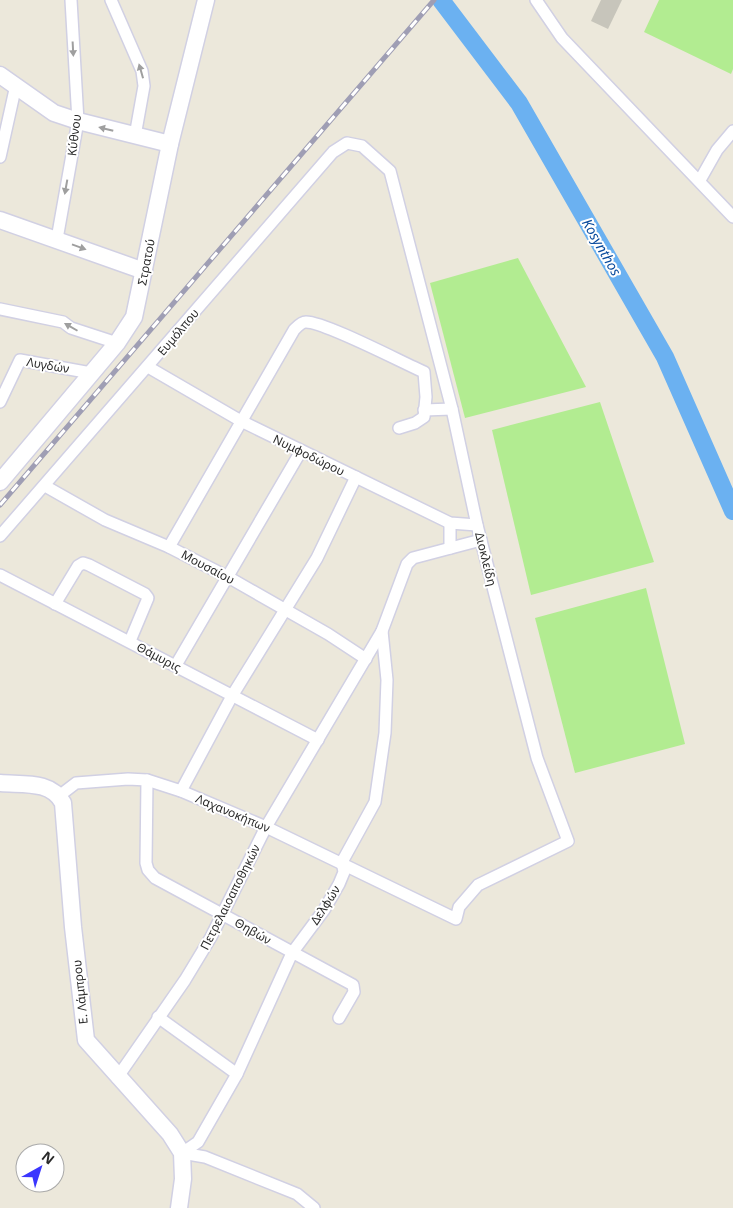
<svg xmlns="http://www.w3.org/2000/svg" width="733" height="1208" font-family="'Noto Sans',sans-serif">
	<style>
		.pitch { fill: #b2ec91 }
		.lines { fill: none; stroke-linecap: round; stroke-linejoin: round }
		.river { stroke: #6bb1f1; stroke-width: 18 }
		.building { fill: #c7c5bb }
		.street-casing { stroke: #d1d0e3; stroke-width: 14 }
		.secondary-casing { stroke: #d1d0e3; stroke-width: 19 }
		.street { stroke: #fff; stroke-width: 11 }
		.secondary { stroke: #fff; stroke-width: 16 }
		.rail-casing { stroke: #9f9eb4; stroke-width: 5 }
		.rail { stroke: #fff; stroke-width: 3; stroke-dasharray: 9; stroke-linecap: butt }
		.oneway { fill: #9f9f9f }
		.labels { text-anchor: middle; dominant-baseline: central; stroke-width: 4; stroke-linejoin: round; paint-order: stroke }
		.street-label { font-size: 12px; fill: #2a2a2a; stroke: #fff }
		.water-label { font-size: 14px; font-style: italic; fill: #0a4b9d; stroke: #fff }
	</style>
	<rect width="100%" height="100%" fill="#ece8db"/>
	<g class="pitch">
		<path d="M659,0h74v69l-2,5 -87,-42z"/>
		<path d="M518,258l68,129 -121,31 -35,-135z"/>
		<path d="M600,402l54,160 -123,33 -39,-165z"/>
		<path d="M646,588l39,156 -110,29 -40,-155z"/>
	</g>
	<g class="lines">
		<path class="river" d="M441,0l78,103 146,254 68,154"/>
	</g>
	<path class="building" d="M601,0h21l-14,29 -17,-8z"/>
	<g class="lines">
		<g class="street-casing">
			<g id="street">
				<path d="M111,0l31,71 2,15 -9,50"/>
				<path d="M536,0l26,38 171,179"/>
				<path d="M0,157l16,-72"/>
				<path d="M700,180l17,-30 16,-19"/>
				<path d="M57,239l21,-118 -7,-121"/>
				<path d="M0,309l63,13 8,6 46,15"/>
				<path d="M148,367l93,54 209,102 27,2"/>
				<path d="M0,402l20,-42 71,13"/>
				<path d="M424,410l28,-1"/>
				<path d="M45,486l60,34 64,27 59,30 100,57 38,25"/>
				<path d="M450,523v25"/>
				<path d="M0,536l333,-384 14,-9 15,3 28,25 62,238 25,116 60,233 31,83 -90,44 -19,22 -3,12 -190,-92 -85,-36 -34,-11 -19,-1 -52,4 -17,13"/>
				<path d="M169,547l125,-217c3,-3 7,-8 12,-8 19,0 95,40 118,50l2,25 -2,20 -9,6 -16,5"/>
				<path d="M0,575l318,165"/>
				<path d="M55,604l23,-38 5,-3 6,2 56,29 3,4 -18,43"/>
				<path d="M176,665l125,-214"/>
				<path d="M147,780l-1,83 2,7 7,8 198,107 1,7 -15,26"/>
				<path d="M181,791l51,-95 85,-138 39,-81"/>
				<path d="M158,1017l79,57"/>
				<path d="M117,1078l68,-98 26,-43 55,-110 116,-196 25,-67 6,-6 68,-18"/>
				<path d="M182,1153l16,-11 39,-68 55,-121 32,-43 15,-26 5,-12 -2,-10 33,-60 10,-69 2,-53 -5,-49"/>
				<path d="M182,1153l23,4 92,37 17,14"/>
			</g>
		</g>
		<g class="secondary-casing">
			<g id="secondary">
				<path d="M0,75l54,38 24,8 92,23"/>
				<path d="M0,220l144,51"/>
				<path d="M0,482l117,-139 17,-26 36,-173 36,-144"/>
				<path d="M0,783c23,2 51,-3 63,20l10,124 13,113 84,94 12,19 1,26 -4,29"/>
			</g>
		</g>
		<use href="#street" class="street"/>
		<use href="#secondary" class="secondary"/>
		<g class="rail-casing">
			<path id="rail" d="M0,505l434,-505"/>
		</g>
		<use href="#rail" class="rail"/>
	</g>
	<defs><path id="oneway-solid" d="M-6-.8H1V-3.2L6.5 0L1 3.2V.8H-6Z" transform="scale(1.25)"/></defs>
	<g class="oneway">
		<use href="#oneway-solid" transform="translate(73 49) rotate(87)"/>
		<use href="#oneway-solid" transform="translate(141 71) rotate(-106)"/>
		<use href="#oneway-solid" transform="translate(106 129) rotate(-166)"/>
		<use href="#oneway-solid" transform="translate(66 187) rotate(100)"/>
		<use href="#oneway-solid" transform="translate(79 247) rotate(20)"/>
		<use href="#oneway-solid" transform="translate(71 327) rotate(-150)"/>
	</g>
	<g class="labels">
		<g class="street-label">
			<text transform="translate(74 135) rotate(-83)">Κύθνου</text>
			<text transform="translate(146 262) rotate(-79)">Στρατού</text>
			<text transform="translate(178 332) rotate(-50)">Ευμόλπου</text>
			<text transform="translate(48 365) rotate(10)">Λυγδών</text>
			<text transform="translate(309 455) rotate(26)">Νυμφοδώρου</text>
			<text transform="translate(486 559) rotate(76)">Διοκλείδη</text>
			<text transform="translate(208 567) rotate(28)">Μουσαίου</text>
			<text transform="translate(159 657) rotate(28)">Θάμυρις</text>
			<text transform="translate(233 813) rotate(23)">Λαχανοκήπων</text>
			<text transform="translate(230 897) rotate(-63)">Πετρελαιοαποθηκών</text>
			<text transform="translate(325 905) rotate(-57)">Δελφών</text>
			<text transform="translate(253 931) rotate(30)">Θηβών</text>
			<text transform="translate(80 992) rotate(-96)">Ε. Λάμπρου</text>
		</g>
		<g class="water-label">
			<text transform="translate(602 247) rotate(60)">Kosynthos</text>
		</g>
	</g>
	<g transform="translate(40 1168) rotate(39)"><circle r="24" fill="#ffffff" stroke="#aaaaaa"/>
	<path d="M0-4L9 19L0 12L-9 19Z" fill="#3b36fe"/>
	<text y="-8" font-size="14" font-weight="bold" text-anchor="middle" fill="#2a2a2a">N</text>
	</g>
</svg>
